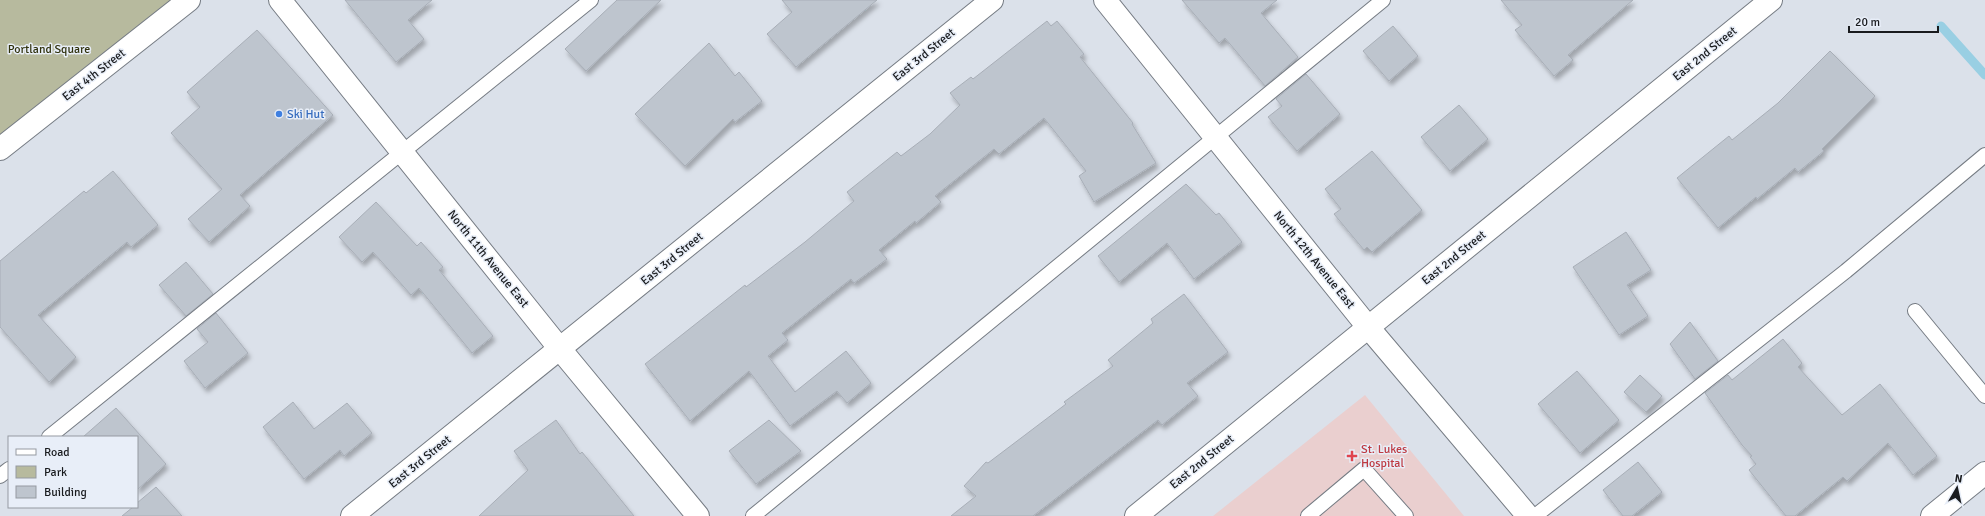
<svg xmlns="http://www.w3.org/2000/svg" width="1985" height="516" font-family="Signika,sans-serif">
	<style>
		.medical { fill: #eacfcf }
		.green { fill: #b7ba9e }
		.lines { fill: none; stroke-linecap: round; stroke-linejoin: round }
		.stream { stroke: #99cfe3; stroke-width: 9 }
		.building { fill: #bec5ce; stroke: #a8aeb7; filter: url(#shadow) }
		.service-casing { stroke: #767c84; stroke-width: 16 }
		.minor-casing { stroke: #767c84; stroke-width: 24 }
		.tertiary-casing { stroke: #767c84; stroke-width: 24 }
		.secondary-casing { stroke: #767c84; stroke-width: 24 }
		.service { stroke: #fff; stroke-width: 14 }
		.minor { stroke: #fff; stroke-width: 22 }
		.tertiary { stroke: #fff; stroke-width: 22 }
		.secondary { stroke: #fff; stroke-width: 22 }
		.shop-dot { fill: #3f7fe0; stroke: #e8eef8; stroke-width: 1.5 }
		.health-dot { fill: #e0444e; stroke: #e8eef8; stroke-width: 1.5 }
		.labels { text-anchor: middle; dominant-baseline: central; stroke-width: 3; stroke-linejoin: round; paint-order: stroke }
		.park-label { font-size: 12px; fill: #2f310c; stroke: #e8eef8 }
		.street-label { font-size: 12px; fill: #191b1e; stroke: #e8eef8 }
		.shop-label { font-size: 12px; fill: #366cbe; stroke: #e8eef8; text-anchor: start }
		.health-label { font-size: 12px; fill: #be3a42; stroke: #e8eef8; text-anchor: start }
	</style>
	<defs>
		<filter id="shadow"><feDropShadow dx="2.5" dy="4.5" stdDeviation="2" flood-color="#0004"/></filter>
	</defs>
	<rect width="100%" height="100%" fill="#dbe1ea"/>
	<path class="medical" d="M1365,395l99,121h-251z"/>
	<path class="green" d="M0,0h189l-189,149z"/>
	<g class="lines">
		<path class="stream" d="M1941,26l44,49"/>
	</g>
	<g class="building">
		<path d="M345,0h87l-24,20 16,19 -28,23z"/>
		<path d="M617,0h44l-75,71 -21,-22z"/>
		<path d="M782,0h95l-81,67 -29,-33 25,-22z"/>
		<path d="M1182,0h95l-16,13 37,44 -33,29 -40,-48 -6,5z"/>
		<path d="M1501,0h132l-65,55 5,5 -19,16 -39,-46 7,-5z"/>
		<path d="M1047,21l4,5 6,-5 27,33 -4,3 53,66 -1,1 24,39 -62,39 -15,-26 7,-5 -42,-53 -45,36 -5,-5 -59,47 6,6 -25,21 -1,-2 -36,29 8,9 -33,24 -3,-4 -69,54 6,7 -20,16 27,36 51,-41 25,32 -24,20 -10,-12 -47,35 -41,-55 -59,50 -45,-57 100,-79 1,2 59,-45 49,-41 -7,-9 50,-40 4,4 29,-22 30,-29 -10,-12 21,-16 2,2z"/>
		<path d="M1393,26l25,30 -29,25 -26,-30z"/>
		<path d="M257,30l76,85 -93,80 10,11 -41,36 -21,-23 34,-30 -51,-56 29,-26 -13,-15z"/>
		<path d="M709,43l26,33 4,-4 23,29 -27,21 -2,-3 -48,47 -50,-52z"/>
		<path d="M1830,51l45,45 -53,53 2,2 -26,21 -3,-4 -38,31 -1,-2 -38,31 -41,-50 52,-42 3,4 46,-37z"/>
		<path d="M1306,74l34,40 -43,37 -29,-34 14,-11 -6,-7z"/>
		<path d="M1459,105l29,34 -38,32 -29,-34z"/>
		<path d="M1372,151l50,59 -50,42 -5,-5 -3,3 -30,-36 7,-5 -16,-20z"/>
		<path d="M113,171l45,54 -27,22 -4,-5 -89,73 38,42 -27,25 -49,-55v-66l84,-70 2,2z"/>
		<path d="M1186,184l30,31 3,-2 23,29 -48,37 -27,-36 -48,39 -21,-26z"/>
		<path d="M376,202l41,44 4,-4 22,25 -4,3 54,66 -21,17 -53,-65 -8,7 -38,-43 -11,10 -23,-25z"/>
		<path d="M1626,232l25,38 -24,15 21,31 -29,19 -46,-68z"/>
		<path d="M186,262l27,32 -27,22 -27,-31z"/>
		<path d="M1184,294l44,58 -41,31 11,13 -36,29 -4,-5 -125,96h-82l25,-20 -12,-10 22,-24 2,1 78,-59 -2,-2 49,-36 -5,-6 45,-37 -2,-4z"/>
		<path d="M216,313l32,40 -43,35 -21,-27 24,-19 -11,-13z"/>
		<path d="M1690,322l28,39 -23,18 -25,-35z"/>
		<path d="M1783,339l19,24 -4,4 44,48 38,-31 57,72 -24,19 -25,-32 -41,38 -4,-4 -48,39h-9l-37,-46 7,-6 -6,-7 2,-1 -10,-11 -37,-52 23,-18 4,5z"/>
		<path d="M1577,371l42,49 -39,33 -42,-49z"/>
		<path d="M1640,375l22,21 -16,16 -22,-20z"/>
		<path d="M293,402l21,27 33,-26 25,30 -28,23 -4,-6 -36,29 -41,-52z"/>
		<path d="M116,408l50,56 -29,26v-53h-54z"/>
		<path d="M556,420l24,34 2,-2 52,64h-155l49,-46 -14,-19z"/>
		<path d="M769,420l32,31 -45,33 -27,-33z"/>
		<path d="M1638,462l24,30 -30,24h-9l-20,-26z"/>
		<path d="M156,487l26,29h-60l11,-9h4v-4z"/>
	</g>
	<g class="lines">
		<g class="service-casing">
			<g id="service">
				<path d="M1915,311l70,85"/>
				<path d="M49,437l542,-437"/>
				<path d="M0,476l9,-7"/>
				<path d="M753,516l630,-516"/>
				<path d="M1308,516l56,-47 42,47"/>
				<path d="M1535,516l311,-245 139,-116"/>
			</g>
		</g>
		<g class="minor-casing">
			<path id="minor" d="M280,0l280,349 138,167"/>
		</g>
		<g class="tertiary-casing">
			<g id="tertiary">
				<path d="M1105,0l263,327 160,189"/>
				<path d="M352,516l640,-516"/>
				<path d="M1136,516l635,-516"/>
				<path d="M1932,516l53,-43"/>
			</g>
		</g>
		<g class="secondary-casing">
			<path id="secondary" d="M0,149l189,-149"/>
		</g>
		<use href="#service" class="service"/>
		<use href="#minor" class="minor"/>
		<use href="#tertiary" class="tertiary"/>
		<use href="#secondary" class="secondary"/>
	</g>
	<circle class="shop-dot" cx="279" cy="114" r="4"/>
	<path class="health-dot" d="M1350 450h4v4h4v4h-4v4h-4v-4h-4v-4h4z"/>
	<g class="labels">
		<g class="park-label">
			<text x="49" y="49">Portland Square</text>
		</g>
		<g class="street-label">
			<text transform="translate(1705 54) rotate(-39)">East 2nd Street</text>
			<text transform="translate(924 55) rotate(-39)">East 3rd Street</text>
			<text transform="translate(94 75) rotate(-38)">East 4th Street</text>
			<text transform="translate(1454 258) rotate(-39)">East 2nd Street</text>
			<text transform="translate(488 259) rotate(51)">North 11th Avenue East</text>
			<text transform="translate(672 259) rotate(-39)">East 3rd Street</text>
			<text transform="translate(1314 260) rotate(51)">North 12th Avenue East</text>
			<text transform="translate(420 462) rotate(-39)">East 3rd Street</text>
			<text transform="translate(1202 462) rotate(-39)">East 2nd Street</text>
		</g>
		<g class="shop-label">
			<text x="287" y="114">Ski Hut</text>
		</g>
		<g class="health-label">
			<text x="1361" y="449">St. Lukes<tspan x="1361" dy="14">Hospital</tspan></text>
		</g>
	</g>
	<rect x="8" y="436" width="130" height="72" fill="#e8eef8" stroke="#959aa1"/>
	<rect x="16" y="449" width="20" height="6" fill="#ffffff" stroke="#959aa1"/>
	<text x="44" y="456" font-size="12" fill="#191b1e">Road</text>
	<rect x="16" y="466" width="20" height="12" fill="#b7ba9e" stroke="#959aa1"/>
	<text x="44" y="476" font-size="12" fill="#191b1e">Park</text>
	<rect x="16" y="486" width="20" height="12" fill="#bec5ce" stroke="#959aa1"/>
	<text x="44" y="496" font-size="12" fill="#191b1e">Building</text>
	<g transform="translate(1957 488) rotate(9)" stroke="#e8eef8" stroke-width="3" paint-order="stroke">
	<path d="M0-3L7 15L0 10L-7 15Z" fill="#191b1e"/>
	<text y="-6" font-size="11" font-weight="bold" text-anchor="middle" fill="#191b1e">N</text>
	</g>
	<path d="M1849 26v6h89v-6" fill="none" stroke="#191b1e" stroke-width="2"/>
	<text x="1855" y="26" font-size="12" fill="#191b1e" stroke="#e8eef8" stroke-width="3" paint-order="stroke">20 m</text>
</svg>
